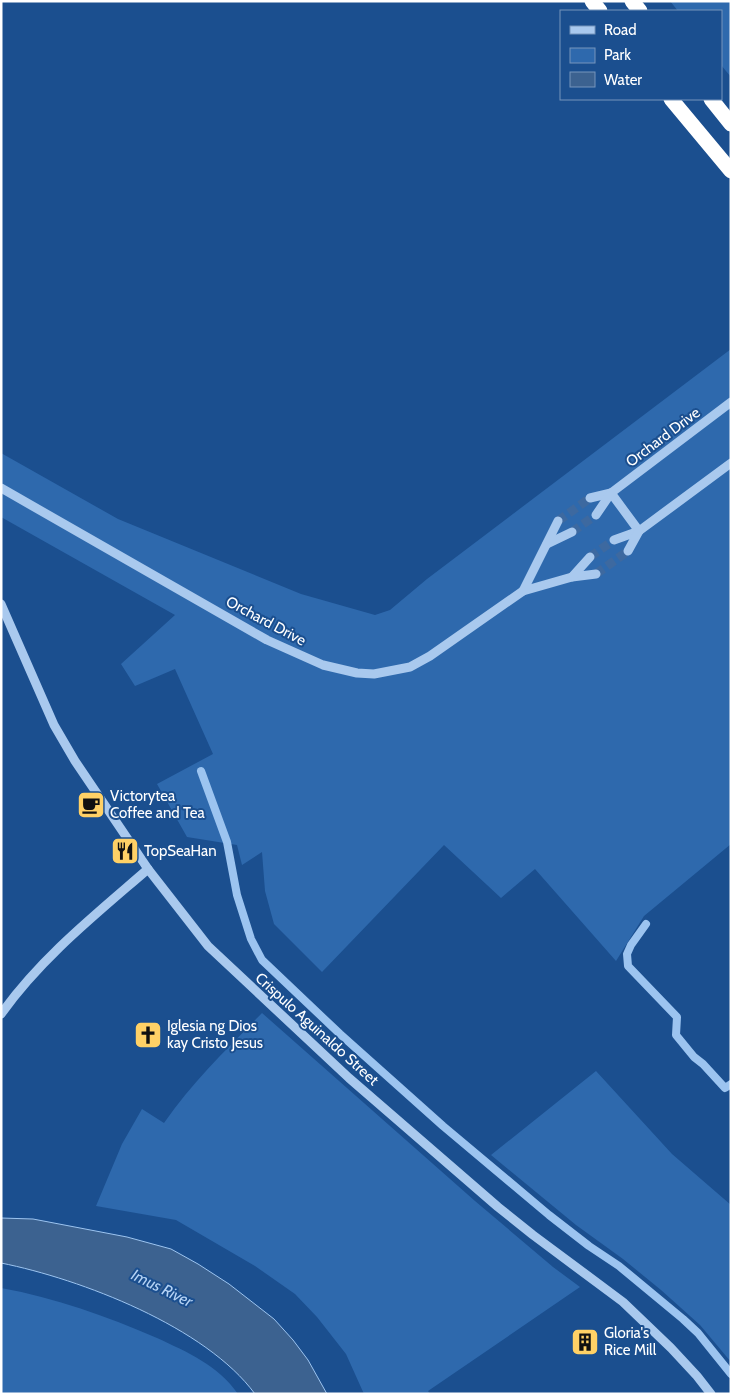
<svg xmlns="http://www.w3.org/2000/svg" width="732" height="1395" font-family="Cabin,sans-serif">
	<style>
		.green { fill: #2e69ad }
		.water { fill: #3c6290; stroke: #9cc4f0 }
		.lines { fill: none; stroke-linecap: round; stroke-linejoin: round }
		.stream { stroke: #9cc4f0; stroke-width: 8 }
		.minor-tunnel { stroke: #3d69a0; stroke-width: 9; stroke-dasharray: 9 4.5; stroke-linecap: butt }
		.minor { stroke: #a9c9ee; stroke-width: 9 }
		.highway { stroke: #fff; stroke-width: 15 }
		.labels { text-anchor: middle; dominant-baseline: central; stroke-width: 4; stroke-linejoin: round; paint-order: stroke }
		.street-label { font-size: 15px; fill: #fff; stroke: #1b4f8f }
		.poi-label { font-size: 15px; fill: #fff; stroke: #1b4f8f; text-anchor: start }
		.water-label { font-size: 16px; font-style: italic; fill: #b5d3f5; stroke: #1b4f8f }
	</style>
	<rect width="100%" height="100%" fill="#1b4f8f"/>
	<g class="green">
		<path d="M670,1h61v76l-10,-12v-54h-43z"/>
		<path d="M731,349v495l-87,72 -28,45 -81,-92 -34,29 -57,-53 -122,127 -48,-48 -9,-33 -3,-39 -20,13 -5,-20 -50,-8 -30,-53 56,-30 -38,-85 -40,17 -14,-22 54,-49 -174,-98v-64l117,66 183,75 74,21 15,-5 37,-31z"/>
		<path d="M262,1013l213,188 78,66 27,20 -152,104 2,3h-66l-18,-40 -29,-37 -22,-23 -40,-28 -79,-46 -80,-14 26,-62 20,-35 22,14c28,-41 64,-75 98,-110z"/>
		<path d="M596,1071l76,83 59,51v157l-31,-37 -39,-35 -38,-31 -47,-34 -85,-70z"/>
		<path d="M1,1288c55,10 105,28 156,50 30,14 61,27 81,56h-237z"/>
	</g>
	<path class="water" d="M1,1218l32,1 94,18 44,12 27,15 31,20 45,35 19,21 15,20 19,34h-72c-49,-67 -174,-115 -254,-131z"/>
	<g class="lines">
		<g class="stream">
			<path d="M201,771l26,71 10,53 14,44 11,21 78,74 103,92 106,89 40,31 30,20 64,53 15,14 33,41"/>
			<path d="M646,924l-15,21 -4,9 1,12 49,51 -1,18 18,22 9,7 22,24 6,-4"/>
		</g>
		<g class="minor-tunnel">
			<path d="M558,521l32,-23"/>
			<path d="M572,532l24,-17"/>
			<path d="M590,557l24,-17"/>
			<path d="M596,574l32,-23"/>
		</g>
		<g class="minor">
			<path d="M1,488l266,152 56,25 34,8 17,1 36,-7 20,-11 93,-65 49,-14 24,-3"/>
			<path d="M611,493l28,38"/>
			<path d="M590,498l21,-5"/>
			<path d="M596,515l15,-22 120,-91"/>
			<path d="M614,540l25,-9 92,-68"/>
			<path d="M547,544l25,-12"/>
			<path d="M628,551l11,-20"/>
			<path d="M572,577l18,-20"/>
			<path d="M523,591l35,-70"/>
			<path d="M1,604l53,121 21,36 73,108 60,77 141,132 149,129 35,28 90,67 48,46 26,28 14,18"/>
			<path d="M1,1014c41,-57 94,-99 147,-145"/>
		</g>
		<g class="highway">
			<path d="M592,1l8,10"/>
			<path d="M632,1l8,10"/>
			<path d="M671,99l60,72"/>
			<path d="M711,99l20,25"/>
		</g>
	</g>
	<defs>
		<g id="cafe-square" transform="scale(1.4375)"><rect x="-9" y="-9" width="18" height="18" rx="4" fill="#ffd166" stroke="#1b4f8f"/><path d="M-5.5-4.5H6V0H3Q3 3.5 0 3.5H-2.5Q-5.5 3.5-5.5 0ZM3-3.2v2h1.7v-2ZM-6 4.5H4V6H-6Z" fill="#111"/></g>
		<g id="restaurant-square" transform="scale(1.4375)"><rect x="-9" y="-9" width="18" height="18" rx="4" fill="#ffd166" stroke="#1b4f8f"/><path d="M-5-6h1v4h1v-4h1v4h1v-4h1v5L-1.5 .5V6h-2V.5L-5-1ZM5-6V6H3V1.5H1.5Q1.5-4 5-6Z" fill="#111"/></g>
		<g id="church-square" transform="scale(1.4375)"><rect x="-9" y="-9" width="18" height="18" rx="4" fill="#ffd166" stroke="#1b4f8f"/><path d="M-1.2-6h2.4v3.5h3.3v2.4h-3.3V6h-2.4V-.1h-3.3v-2.4h3.3Z" fill="#111"/></g>
		<g id="building-square" transform="scale(1.4375)"><rect x="-9" y="-9" width="18" height="18" rx="4" fill="#ffd166" stroke="#1b4f8f"/><path d="M-4-6H4V6H1V3H-1V6H-4ZM-2.5-4.3h1.7v1.8h-1.7ZM.8-4.3h1.7v1.8H.8ZM-2.5-1h1.7V.8h-1.7ZM.8-1h1.7V.8H.8Z" fill="#111"/></g>
	</defs>
	<g fill-rule="evenodd">
		<use href="#cafe-square" x="91" y="805"/>
		<use href="#restaurant-square" x="125" y="851"/>
		<use href="#church-square" x="148" y="1035"/>
		<use href="#building-square" x="585" y="1342"/>
	</g>
	<g class="labels">
		<g class="street-label">
			<text transform="translate(663 437) rotate(-37)">Orchard Drive</text>
			<text transform="translate(266 621) rotate(28)">Orchard Drive</text>
			<text transform="translate(317 1029) rotate(42)">Crispulo Aguinaldo Street</text>
		</g>
		<g class="poi-label">
			<text x="110" y="796">Victorytea<tspan x="110" dy="17">Coffee and Tea</tspan></text>
			<text x="144" y="851">TopSeaHan</text>
			<text x="167" y="1026">Iglesia ng Dios<tspan x="167" dy="17">kay Cristo Jesus</tspan></text>
			<text x="604" y="1333">Gloria's<tspan x="604" dy="17">Rice Mill</tspan></text>
		</g>
		<g class="water-label">
			<text transform="translate(162 1288) rotate(26)">Imus River</text>
		</g>
	</g>
	<rect width="732" height="1395" fill="none" stroke="#ffffff" stroke-width="5"/>
	<rect x="560" y="10" width="162" height="90" fill="#1b4f8f" stroke="#7695bc"/>
	<rect x="570" y="26" width="25" height="8" fill="#a9c9ee" stroke="#7695bc"/>
	<text x="604" y="35" font-size="15" fill="#ffffff">Road</text>
	<rect x="570" y="48" width="25" height="15" fill="#2e69ad" stroke="#7695bc"/>
	<text x="604" y="60" font-size="15" fill="#ffffff">Park</text>
	<rect x="570" y="72" width="25" height="15" fill="#3c6290" stroke="#7695bc"/>
	<text x="604" y="85" font-size="15" fill="#ffffff">Water</text>
</svg>
